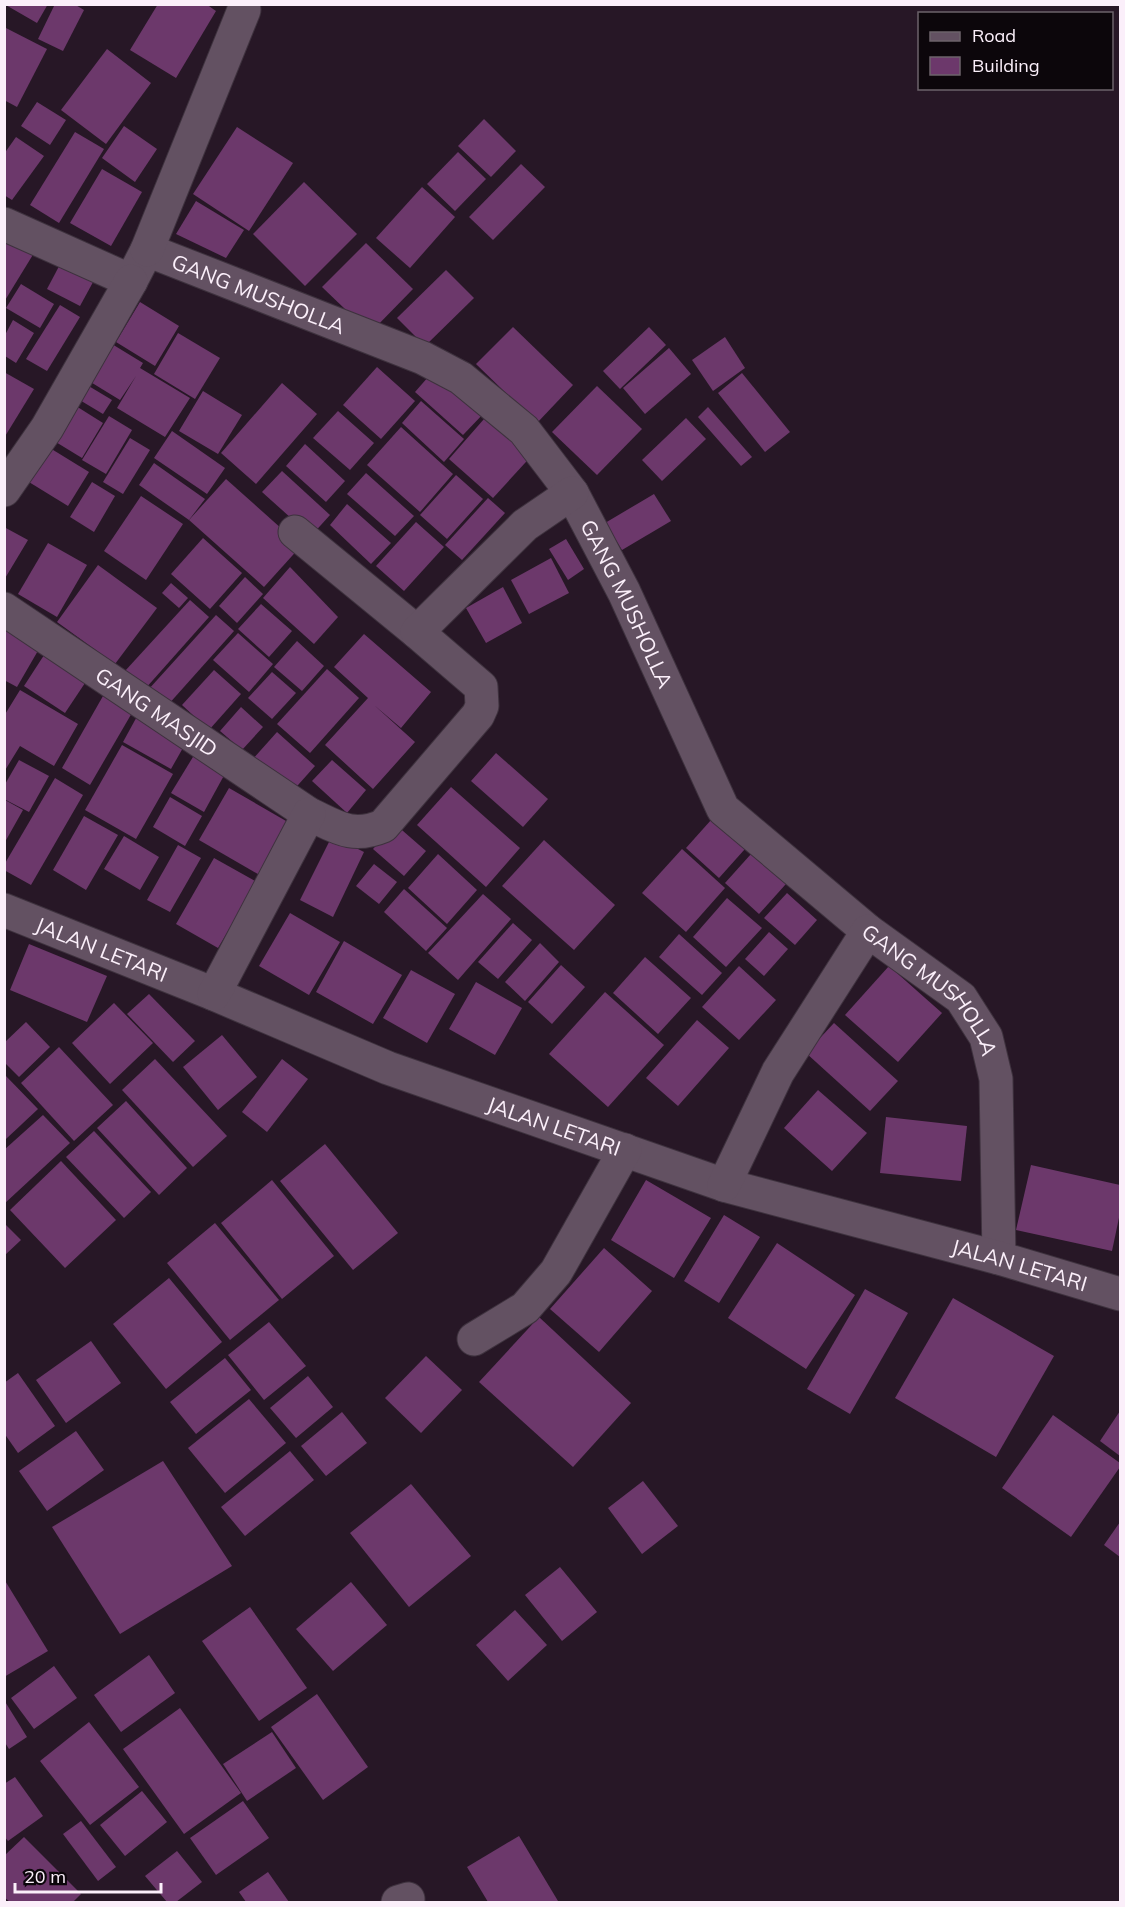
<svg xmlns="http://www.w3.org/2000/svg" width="1125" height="1907" font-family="Mulish,sans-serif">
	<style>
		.building { fill: #6c386b }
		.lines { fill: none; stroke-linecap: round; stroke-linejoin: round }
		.minor-casing { stroke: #3e323e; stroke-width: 35 }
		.minor { stroke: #635162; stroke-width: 33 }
		.labels { text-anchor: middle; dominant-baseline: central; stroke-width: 5; stroke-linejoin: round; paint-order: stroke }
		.street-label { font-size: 21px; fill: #fbeffa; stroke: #0c060b }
	</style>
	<rect width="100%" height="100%" fill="#271726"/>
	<g class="building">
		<path d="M4,4h44l-11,19z"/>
		<path d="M55,4h19l10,6 -21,41 -25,-12z"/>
		<path d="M158,4h48l10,7 -40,67 -46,-28z"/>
		<path d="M4,27l43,22 -30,58 -13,-7z"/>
		<path d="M107,49l44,34 -45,61 -45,-34z"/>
		<path d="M37,102l29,18 -16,25 -29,-19z"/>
		<path d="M484,119l32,32 -25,26 -33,-31z"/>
		<path d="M124,126l33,23 -22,33 -33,-24z"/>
		<path d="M237,127l56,36 -44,68 -56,-37z"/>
		<path d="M75,132l29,17 -45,74 -29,-18z"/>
		<path d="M16,137l28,19 -32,44 -8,-5v-41z"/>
		<path d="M458,152l28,27 -31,32 -28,-27z"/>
		<path d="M521,164l24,23 -52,53 -24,-23z"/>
		<path d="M102,169l40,23 -31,54 -41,-23z"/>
		<path d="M304,182l53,52 -52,52 -52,-52z"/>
		<path d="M422,187l33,30 -45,51 -34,-30z"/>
		<path d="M196,201l48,29 -18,28 -50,-24z"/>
		<path d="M4,237l30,16 -30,49z"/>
		<path d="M366,243l47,46 -43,44 -48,-46z"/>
		<path d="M65,255l33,18 -18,33 -33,-17z"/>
		<path d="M446,270l28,28 -49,48 -28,-28z"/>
		<path d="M21,284l33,20 -14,24 -34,-20z"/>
		<path d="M140,302l39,24 -24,40 -39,-24z"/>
		<path d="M60,305l20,12 -33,54 -21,-12z"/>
		<path d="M13,320l21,13 -18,30 -11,-7v-21z"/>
		<path d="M513,327l60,58 -36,38 -61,-59z"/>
		<path d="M649,327l17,18 -46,44 -17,-18z"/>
		<path d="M178,333l42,25 -25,41 -41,-25z"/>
		<path d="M725,337l20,31 -32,23 -21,-31z"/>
		<path d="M107,341l36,22 -3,5 50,30 -25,39 -48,-29 19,-32 -16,24 -36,-22z"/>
		<path d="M669,348l22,26 -46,40 -22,-26z"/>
		<path d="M377,367l38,34 -34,38 -38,-34z"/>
		<path d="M436,368l49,44 -22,23 -48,-43z"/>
		<path d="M4,372l30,17 -30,49z"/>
		<path d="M742,373l48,59 -25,20 -47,-59z"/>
		<path d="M82,382l30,18 -9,14 -30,-18z"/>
		<path d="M282,383l35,31 -61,70 -35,-31z"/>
		<path d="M597,386l45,43 -45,46 -45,-43z"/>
		<path d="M203,391l39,24 -24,39 -39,-23z"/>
		<path d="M68,401l35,22 -21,35 -36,-22z"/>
		<path d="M421,401l43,38 -20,23 -42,-39z"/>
		<path d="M708,407l44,50 -11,9 -43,-49z"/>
		<path d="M338,411l36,32 -24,27 -37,-32z"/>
		<path d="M491,411l45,40 -43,47 -44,-39z"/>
		<path d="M109,416l23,14 -26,44 -24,-14z"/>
		<path d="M686,418l20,21 -44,42 -20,-21z"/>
		<path d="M401,427l52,47 -33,38 -53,-47z"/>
		<path d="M172,431l53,37 -18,26 -53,-36z"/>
		<path d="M130,438l20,12 -27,44 -20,-12z"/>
		<path d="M305,444l40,37 -19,21 -40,-36z"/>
		<path d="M45,445l44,27 -21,34 -44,-27z"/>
		<path d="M154,463l51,36 -16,21 -50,-35z"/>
		<path d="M282,471l48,44 -19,21 -49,-44z"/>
		<path d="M366,473l48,43 -19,20 -48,-42z"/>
		<path d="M456,475l27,24 -36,40 -27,-24z"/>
		<path d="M226,479l75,67 -37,41 -75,-67z"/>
		<path d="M92,482l23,14 -21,36 -24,-15z"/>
		<path d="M654,494l17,27 -49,29 -17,-27z"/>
		<path d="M141,496l42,28 -37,56 -42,-29z"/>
		<path d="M488,498l17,15 -43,47 -17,-15z"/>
		<path d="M347,504l44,39 -20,21 -41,-39z"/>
		<path d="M416,522l28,25 -40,44 -28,-25z"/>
		<path d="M4,527l24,13 -24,40z"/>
		<path d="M203,538l39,35 -32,36 -39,-35z"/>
		<path d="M566,539l18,30 -16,11 -19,-31z"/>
		<path d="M48,543l39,22 -30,52 -39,-23z"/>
		<path d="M551,558l18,35 -40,21 -18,-34z"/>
		<path d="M98,565l59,43 -42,56 -58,-42z"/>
		<path d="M290,567l48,50 -24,27 -51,-46z"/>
		<path d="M245,577l18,17 -26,29 -18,-17z"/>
		<path d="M171,583l17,15 -9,10 -17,-15z"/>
		<path d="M503,587l19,36 -36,20 -20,-35z"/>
		<path d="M190,600l19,17 -64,72 -20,-18z"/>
		<path d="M261,604l31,27 -23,26 -31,-28z"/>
		<path d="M216,615l18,16 -67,75 -19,-16z"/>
		<path d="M4,620l39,22 -26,45 -13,-7z"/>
		<path d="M238,633l35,31 -24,28 -36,-32z"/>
		<path d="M364,634l67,58 -30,36 -27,-23 41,37 -42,47 -48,-44 43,-47 -34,-31z"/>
		<path d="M297,641l27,25 -22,25 -28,-24z"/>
		<path d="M48,649l41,28 -24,36 -41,-27z"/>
		<path d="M327,669l32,29 -49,55 -33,-29z"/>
		<path d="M214,670l27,24 -32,36 -27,-25z"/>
		<path d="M272,672l24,21 -24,26 -24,-21z"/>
		<path d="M107,689l29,17 -46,79 -28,-17z"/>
		<path d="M20,690l58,34 -24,42 -34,-20 -16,26v-56z"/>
		<path d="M241,707l22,20 -21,23 -22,-19z"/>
		<path d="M140,711l48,28 -17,30 -48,-27z"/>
		<path d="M277,732l38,34 -25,28 -38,-34z"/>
		<path d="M122,745l51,29 -37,65 -51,-29z"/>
		<path d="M196,752l31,18 -23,42 -33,-19z"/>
		<path d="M496,753l52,46 -25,28 -52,-46z"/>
		<path d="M19,760l30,16 -20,36 -25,-13v-13z"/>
		<path d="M332,760l34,30 -19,23 -35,-32z"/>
		<path d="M55,778l28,17 -52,90 -27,-15v-5z"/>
		<path d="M451,787l69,61 -34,39 -69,-62z"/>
		<path d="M229,788l64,37 -30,52 -64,-37z"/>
		<path d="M170,797l32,19 -17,30 -32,-19z"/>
		<path d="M5,800l18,10 -18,32z"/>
		<path d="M720,810l33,30 -34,38 -33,-30z"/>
		<path d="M84,816l34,19 -32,55 -33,-20z"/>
		<path d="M395,824l31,27 -22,25 -31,-27z"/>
		<path d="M124,836l35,21 -19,33 -36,-21z"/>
		<path d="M332,836l32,16 -31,65 -33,-17z"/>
		<path d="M544,840l71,65 -41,45 -72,-64z"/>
		<path d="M760,844l34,31 -35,39 -34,-31z"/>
		<path d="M178,845l23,13 -31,54 -23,-12z"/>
		<path d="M682,849l43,39 -39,44 -44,-39z"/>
		<path d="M438,854l39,36 -30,34 -39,-36z"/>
		<path d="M214,858l43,24 -39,66 -42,-24z"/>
		<path d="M374,864l23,18 -18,22 -23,-18z"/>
		<path d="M404,889l43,39 -21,23 -42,-39z"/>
		<path d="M787,893l30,27 -22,25 -31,-27z"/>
		<path d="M483,894l28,25 -53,61 -30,-27z"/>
		<path d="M727,898l35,30 -36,39 -33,-30z"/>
		<path d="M290,913l50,29 -31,53 -50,-29z"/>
		<path d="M513,923l19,17 -34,39 -20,-17z"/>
		<path d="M769,932l19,17 -24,27 -19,-17z"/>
		<path d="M679,934l43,39 -20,22 -43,-38z"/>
		<path d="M344,941l58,34 -29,49 -57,-32z"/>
		<path d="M540,943l19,19 -34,39 -20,-19z"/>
		<path d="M29,944l78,32 -20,46 -77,-32z"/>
		<path d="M645,957l46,41 -33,36 -45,-41z"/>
		<path d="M561,965l24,22 -33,37 -24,-22z"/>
		<path d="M739,966l37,34 -37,40 -37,-33z"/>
		<path d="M889,966l53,47 -44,49 -53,-47z"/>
		<path d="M411,970l44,24 -28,49 -44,-25z"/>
		<path d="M476,982l46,26 -27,47 -46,-26z"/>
		<path d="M605,992l59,53 -56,62 -59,-53z"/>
		<path d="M149,994l46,47 -22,21 -46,-48z"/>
		<path d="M114,1003l39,40 -43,41 -38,-41z"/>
		<path d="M697,1020l32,28 -51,58 -32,-28z"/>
		<path d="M26,1022l24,25 -31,30 -15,-15v-19z"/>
		<path d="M834,1023l64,58 -28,30 -64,-58z"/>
		<path d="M222,1035l35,42 -39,33 -35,-43z"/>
		<path d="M59,1047l54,58 -39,36 -53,-58z"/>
		<path d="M155,1059l72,77 -34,31 -71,-77z"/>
		<path d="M282,1059l26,20 -41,53 -25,-20z"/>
		<path d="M4,1074l34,35 -32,30 -2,-1z"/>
		<path d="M818,1090l49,43 -35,38 -48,-43z"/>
		<path d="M126,1101l61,67 -28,27 -62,-67z"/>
		<path d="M43,1115l27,28 -66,61v-54z"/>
		<path d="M886,1117l81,9 -6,55 -81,-8z"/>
		<path d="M94,1131l57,61 -27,26 -58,-61z"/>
		<path d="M325,1144l73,89 -45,37 -73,-89z"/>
		<path d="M61,1161l55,59 -51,48 -55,-58z"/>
		<path d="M1031,1165l89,20v28l-8,38 -96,-21z"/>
		<path d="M272,1180l62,76 -52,43 -61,-76z"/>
		<path d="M646,1180l65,38 -37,60 -63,-38z"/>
		<path d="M724,1215l36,22 -41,66 -35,-22z"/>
		<path d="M4,1223l17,17 -17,16z"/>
		<path d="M215,1223l64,77 -49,40 -63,-77z"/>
		<path d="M777,1243l78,52 -49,74 -78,-51z"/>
		<path d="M604,1248l48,43 -53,61 -49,-43z"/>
		<path d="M169,1278l53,64 -56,47 -53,-65z"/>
		<path d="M865,1289l43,24 -58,101 -43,-25z"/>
		<path d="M953,1298l101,58 -58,101 -101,-59z"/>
		<path d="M539,1317l92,86 -58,64 -94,-85z"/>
		<path d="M269,1322l37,44 -42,34 -36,-45z"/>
		<path d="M91,1341l30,42 -55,40 -30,-43z"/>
		<path d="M426,1356l36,34 -41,43 -36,-35z"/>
		<path d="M225,1358l26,32 -55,44 -26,-32z"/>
		<path d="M18,1373l37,53 -37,27 -14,-20v-50z"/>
		<path d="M308,1376l25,31 -37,31 -26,-30z"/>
		<path d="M249,1399l37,44 -61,50 -37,-45z"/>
		<path d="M1120,1411v45l-20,-15z"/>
		<path d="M342,1412l25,31 -41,33 -25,-30z"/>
		<path d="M1053,1415l67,48v4l-49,70 -69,-49z"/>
		<path d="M76,1431l28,39 -57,41 -28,-40z"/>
		<path d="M290,1451l24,29 -69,56 -24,-29z"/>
		<path d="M163,1461l69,105 -112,68 -68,-107z"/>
		<path d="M643,1481l35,45 -36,28 -34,-46z"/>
		<path d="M411,1484l60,72 -62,51 -59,-74z"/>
		<path d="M1120,1522v35l-16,-12z"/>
		<path d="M560,1567l37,45 -35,29 -37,-46z"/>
		<path d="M4,1579l44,72 -44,26z"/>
		<path d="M351,1582l36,43 -54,46 -37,-42z"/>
		<path d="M250,1607l57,81 -48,33 -57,-80z"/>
		<path d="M515,1610l32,35 -39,36 -32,-36z"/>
		<path d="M149,1655l26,38 -54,39 -27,-37z"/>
		<path d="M54,1666l23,32 -43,31 -23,-31z"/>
		<path d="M317,1694l51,73 -45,33 -52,-73z"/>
		<path d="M4,1700l23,37 -18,12 -5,-8z"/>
		<path d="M180,1708l61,85 -57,41 -61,-85z"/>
		<path d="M89,1722l50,65 -49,38 -50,-64z"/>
		<path d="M272,1732l24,36 -49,33 -24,-37z"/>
		<path d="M15,1777l28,39 -35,25 -4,-5v-52z"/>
		<path d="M142,1791l25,31 -42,34 -25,-31z"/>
		<path d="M243,1801l26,37 -53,37 -26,-37z"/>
		<path d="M81,1821l35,46 -18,14 -35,-47z"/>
		<path d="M519,1836l39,65 -2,1h-68l-21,-35z"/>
		<path d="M24,1837l57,57 -8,8h-63l-6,-5v-41z"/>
		<path d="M177,1851l25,31 -26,20h-9l-22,-26z"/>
		<path d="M268,1872l21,30h-43l-7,-10z"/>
	</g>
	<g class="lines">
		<g class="minor-casing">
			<g id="minor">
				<path id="s1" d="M4,224l127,57 16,-31 276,108 38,20 63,52 48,63 52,99 99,217 145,122 93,67 25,39 10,42 3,179"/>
				<path d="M147,250l97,-240"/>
				<path d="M4,490l43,-62 84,-147"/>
				<path d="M295,532l122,100"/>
				<path id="s2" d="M4,609l305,205c28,13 43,25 74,12l95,-111 4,-9 -1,-19 -64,-55 108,-107 47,-32"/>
				<path id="s3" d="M4,910l210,84 174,74 336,117 275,73 121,36"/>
				<path d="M214,994l95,-180"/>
				<path d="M724,1185l54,-113 90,-141"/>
				<path d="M474,1339l51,-31 31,-36 69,-122"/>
				<path d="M398,1902l10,-3"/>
			</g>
		</g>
		<use href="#minor" class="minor"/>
	</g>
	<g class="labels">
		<g class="street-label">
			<text stroke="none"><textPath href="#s1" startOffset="294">GANG MUSHOLLA</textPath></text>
			<text stroke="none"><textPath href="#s1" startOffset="798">GANG MUSHOLLA</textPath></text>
			<text stroke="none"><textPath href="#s2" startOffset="184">GANG MASJID</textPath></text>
			<text stroke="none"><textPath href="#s3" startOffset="105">JALAN LETARI</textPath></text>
			<text stroke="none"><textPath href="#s1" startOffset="1302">GANG MUSHOLLA</textPath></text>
			<text stroke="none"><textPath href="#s3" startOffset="591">JALAN LETARI</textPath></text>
			<text stroke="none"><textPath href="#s3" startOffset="1077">JALAN LETARI</textPath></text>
		</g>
	</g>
	<rect width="1125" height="1907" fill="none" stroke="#fbeffa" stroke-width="12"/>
	<rect x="918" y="12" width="195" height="78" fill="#0c060b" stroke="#6c636b" stroke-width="1.5"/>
	<rect x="930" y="32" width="30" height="9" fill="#635162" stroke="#6c636b" stroke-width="1.5"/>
	<text x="972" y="42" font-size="18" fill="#fbeffa">Road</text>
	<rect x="930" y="57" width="30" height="18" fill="#6c386b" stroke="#6c636b" stroke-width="1.5"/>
	<text x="972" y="72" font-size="18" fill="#fbeffa">Building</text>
	<path d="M15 1883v9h146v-9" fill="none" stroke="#fbeffa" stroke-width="3"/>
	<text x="24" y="1883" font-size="18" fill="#fbeffa" stroke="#0c060b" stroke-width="4.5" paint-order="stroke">20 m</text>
</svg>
